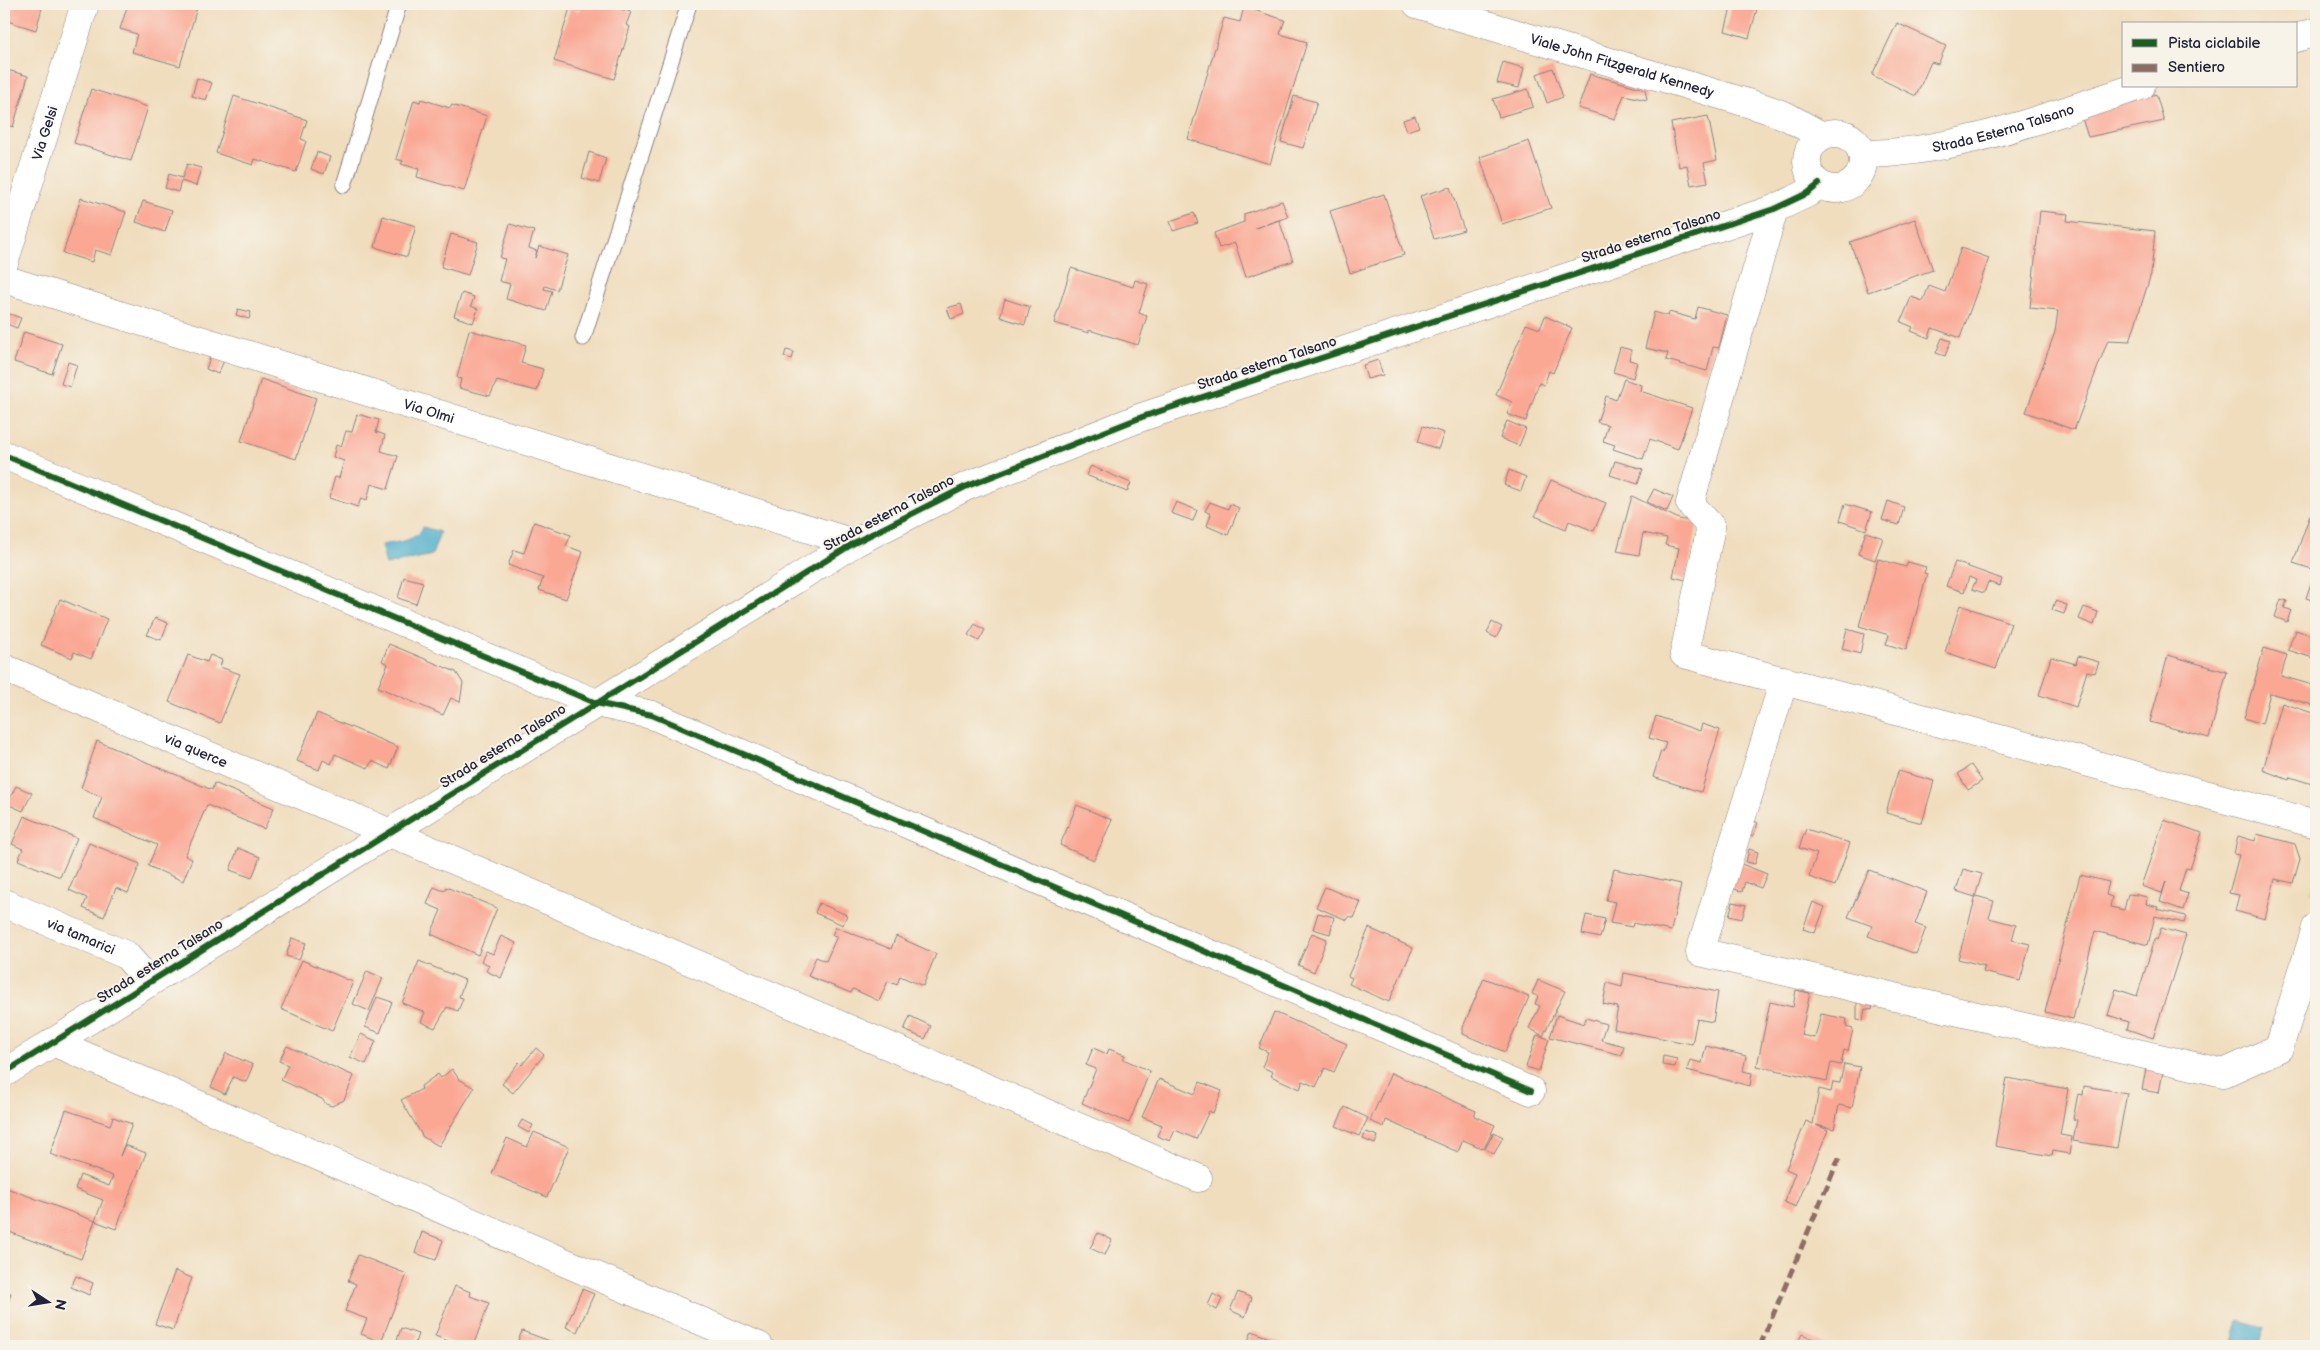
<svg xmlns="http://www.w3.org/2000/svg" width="2320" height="1350" font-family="'Balsamiq Sans',sans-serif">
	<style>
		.water { fill: #4badcb; stroke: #366883 }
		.building { fill: #faa794 }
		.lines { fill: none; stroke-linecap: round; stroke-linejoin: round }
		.lane-casing { stroke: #89807c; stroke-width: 17 }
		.street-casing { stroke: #89807c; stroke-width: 29 }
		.secondary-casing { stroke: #89807c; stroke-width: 29 }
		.lane { stroke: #fff; stroke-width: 15 }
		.street { stroke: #fff; stroke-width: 28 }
		.secondary { stroke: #fff; stroke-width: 28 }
		.quiet { stroke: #8d6e63; stroke-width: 5; stroke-dasharray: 10 5; stroke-linecap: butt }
		.cycleway-casing { stroke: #f7f3e8; stroke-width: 9 }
		.cycleway { stroke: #1b5e20; stroke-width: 6 }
		.labels { text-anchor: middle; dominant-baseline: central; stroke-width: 4; stroke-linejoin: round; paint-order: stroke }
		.street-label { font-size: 14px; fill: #22223b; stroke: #f7f3e8 }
	</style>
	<rect width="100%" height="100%" fill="#f7f3e8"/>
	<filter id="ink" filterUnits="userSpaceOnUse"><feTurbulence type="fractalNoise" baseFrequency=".02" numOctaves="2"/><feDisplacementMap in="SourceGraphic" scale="10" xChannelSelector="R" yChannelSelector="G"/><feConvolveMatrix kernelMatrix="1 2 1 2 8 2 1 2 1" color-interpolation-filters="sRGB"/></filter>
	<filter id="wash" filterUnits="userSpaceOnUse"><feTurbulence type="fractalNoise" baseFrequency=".0096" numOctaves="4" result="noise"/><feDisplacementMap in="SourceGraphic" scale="20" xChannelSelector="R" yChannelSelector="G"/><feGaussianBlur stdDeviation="1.12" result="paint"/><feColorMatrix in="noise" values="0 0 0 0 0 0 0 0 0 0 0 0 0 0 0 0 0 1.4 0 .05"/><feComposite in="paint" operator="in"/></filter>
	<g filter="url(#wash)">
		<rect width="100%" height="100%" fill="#f0ddbe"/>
		<g class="water">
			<path d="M423,527l17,5 -8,23 -46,10 -5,-20c14,-3 36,-3 42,-18z"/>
			<path d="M2238,1320l26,7 -5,19h-28z"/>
		</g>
		<g id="blocks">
			<g class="building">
				<path d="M4,4h39l-7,26 -32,-10z"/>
				<path d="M128,4h20l12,3 1,-3h37l-18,62 -48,-14 5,-18 -17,-5z"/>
				<path d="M581,4h21l29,8 -5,13 4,2 -16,52 -60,-18 16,-53 9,3z"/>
				<path d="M1732,4l25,5 -8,29 -24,-7z"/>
				<path d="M1244,7l41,13 -5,14 27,8 -37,122 -82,-25 36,-121 16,4z"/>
				<path d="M1897,23l49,23 -8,18 -7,-2 -15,34 -44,-21z"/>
				<path d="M1503,62l21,6 -5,20 -22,-5z"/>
				<path d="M1553,68l10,29 -16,6 -10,-29z"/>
				<path d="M4,69l24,7 -15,51 -9,-3z"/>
				<path d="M1590,74l55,15 2,11 -23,-5 -9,24 -37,-11z"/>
				<path d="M197,78l15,5 -6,17 -14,-4z"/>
				<path d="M91,89l57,18 -17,54 -57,-18z"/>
				<path d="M1528,89l5,18 -34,10 -6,-18z"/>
				<path d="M2156,94l8,27 -76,16 -6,-19z"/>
				<path d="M234,96l73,24 -6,19 5,2 -10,31 -41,-13 -2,6 -37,-12z"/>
				<path d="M1294,96l23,6 -14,46 -22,-6z"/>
				<path d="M421,99l29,9 2,-3 35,11 -23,75 -47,-14 2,-8 -18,-5 2,-3 -7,-2 18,-59 6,2z"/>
				<path d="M1415,116l4,11 -12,4 -4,-11z"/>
				<path d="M1708,116l9,44 -13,3 4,19 -17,3 -4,-20 -8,2 -8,-44z"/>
				<path d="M1529,141l22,67 -49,16 -22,-67z"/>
				<path d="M317,152l13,5 -6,17 -13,-5z"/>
				<path d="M589,152l17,6 -7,25 -17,-5z"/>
				<path d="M187,164l14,4 -5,18 -15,-5 -3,11 -13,-4 4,-14 13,4z"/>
				<path d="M1450,187l14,43 -30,9 -14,-43z"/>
				<path d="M1384,194l20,61 -54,18 -20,-62z"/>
				<path d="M81,198l45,14 -14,43 -17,-5 -3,12 -29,-9z"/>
				<path d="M143,201l29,9 -7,22 -29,-10z"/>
				<path d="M1282,201l6,16 -33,11 24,-8 14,41 -47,16 -11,-34 -16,5 -5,-15 30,-11v-8z"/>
				<path d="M2040,211l28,3 -1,7 88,10 -4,43 -21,67 -22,-1 -34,90 -48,-18 29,-80 3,-21 -28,-3z"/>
				<path d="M1194,213l4,10 -25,8 -3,-10z"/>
				<path d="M383,216l33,10 -9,31 -32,-10z"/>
				<path d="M1915,219l18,51 -65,22 -18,-50z"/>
				<path d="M510,224l24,7 -5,17 8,3 -2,7 4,-12 29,9 -11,35 -12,-4 -1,3 8,2 -6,20 -40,-12 4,-15 -11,-3 6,-22 -5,-1z"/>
				<path d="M451,234l27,8 -10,33 -27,-8z"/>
				<path d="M1961,248l28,10 -29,80 -28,-10 -3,10 -18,-7 2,-4 -12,-5 10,-25 12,4 6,-15 16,6z"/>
				<path d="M1071,268l62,19 2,-7 13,4 -9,29 8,3 -9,29 -49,-15v3l-35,-10z"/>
				<path d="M462,293l12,4 -3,9 7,3 -5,14 -19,-7z"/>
				<path d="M1005,299l25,8 -5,18 -25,-8z"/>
				<path d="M961,304l3,10 -13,5 -4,-11z"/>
				<path d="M1698,307l29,8 -8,33 -6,-1 -6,24 -41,-11 2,-7 -23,-5 9,-36 14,4 1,-4 26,7z"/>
				<path d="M238,309l13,3 -2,7 -13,-4z"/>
				<path d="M4,312l17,6 -4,10 -13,-5z"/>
				<path d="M1545,316l27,12 -19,45 -4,-2 -5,14 -5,-2 -13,38 -19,-7 5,-12 -16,-7 30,-71 14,5z"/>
				<path d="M469,330l57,15 -5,18 22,6 -6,22 -40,-10 -7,15 -31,-8 2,-9 -4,-1z"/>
				<path d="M24,332l38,12 -10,30 -38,-12z"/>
				<path d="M1942,338l9,3 -6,15 -9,-3z"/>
				<path d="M1620,347l11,3 -2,10 8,2 -4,16 -20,-6z"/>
				<path d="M213,350l13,6 -8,18 -12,-5z"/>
				<path d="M786,350l8,2 -2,7 -8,-2z"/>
				<path d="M1378,360l5,15 -16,4 -4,-14z"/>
				<path d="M68,362l9,3 -7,22 -9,-3z"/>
				<path d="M261,379l55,19 -20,61 -55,-18z"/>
				<path d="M1624,379l17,6 -1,6 52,17 -14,41 -28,-10 -7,20 -30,-10 2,-4 -12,-4 5,-16 -11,-3 9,-26 10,4z"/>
				<path d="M357,414l22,6 -3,12 9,3 -4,16 17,5 -10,33 -17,-5 -4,16 -6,-2 -3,9 -29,-9 6,-21 4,1 5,-17 -11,-4 3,-12 5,2 5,-16 6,1z"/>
				<path d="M1507,421l19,8 -7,17 -19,-8z"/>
				<path d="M1423,426l21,7 -6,16 -20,-7z"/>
				<path d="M1615,461l28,8 -5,15 -28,-9z"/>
				<path d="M1091,466l40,17 -4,9 -41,-17z"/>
				<path d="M1509,470l17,7 -5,14 -17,-6z"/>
				<path d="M1551,480l55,23 -12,28 -25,-10 -3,8 -31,-13z"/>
				<path d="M1654,489l19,8 -6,14 -20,-9z"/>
				<path d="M1632,496l47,23 19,4 -12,57 -13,-3 6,-29 -14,-3 2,-7 -24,-5 -4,22 -22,-4z"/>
				<path d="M1888,501l16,6 -5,18 -17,-5z"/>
				<path d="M1176,502l21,8 -4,11 -22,-8z"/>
				<path d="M1210,502l18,7 2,-5 9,4 -11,27 -21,-9 4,-12 -6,-3z"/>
				<path d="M1845,504l27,8 -6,18 -26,-9z"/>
				<path d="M2310,515l6,2 -1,53 -22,-7z"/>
				<path d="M534,522l37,13 -5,11 17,6 -17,47 -27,-9 4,-12 -35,-13 6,-15 10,3z"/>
				<path d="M1866,532l17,6 -8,22 -17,-6z"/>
				<path d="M1878,559l28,8 2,-5 18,5 -2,6 3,1 -21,76 -20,-6 3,-9 -30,-9z"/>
				<path d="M1955,562l47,17 -2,7 -12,-4 -4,11 -12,-4 4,-9 -7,-3 -5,15 -18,-6z"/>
				<path d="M404,577l19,5 -7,22 -18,-6z"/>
				<path d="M2313,577l3,1v23l-10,-3z"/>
				<path d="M60,599l47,20 -16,40 -17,-7 -2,6 -31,-13z"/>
				<path d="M2281,599l6,2 -3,7 7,2 -4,12 -12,-5z"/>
				<path d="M2055,601l12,4 -3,9 -12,-4z"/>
				<path d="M1960,605l51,18 -15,46 -51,-17z"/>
				<path d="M2084,607l14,5 -4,13 -15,-6z"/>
				<path d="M155,618l13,5 -7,17 -14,-5z"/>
				<path d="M2316,619v40l-28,-9 7,-20 16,5z"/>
				<path d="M1492,622l10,5 -6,11 -9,-5z"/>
				<path d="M975,624l10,6 -6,11 -11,-6z"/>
				<path d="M1847,629l17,5 -4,20 -18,-5z"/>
				<path d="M389,644l67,28 7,11 -3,19 -9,-4 -8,17 -65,-28 10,-23 -6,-3z"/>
				<path d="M2264,648l23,7 -6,21 35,10v20l-46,-13 -8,31 -18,-6z"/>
				<path d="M188,655l19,7 3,-7 12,5 -2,7 20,7 -20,49 -51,-21z"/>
				<path d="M2168,655l59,17 -18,66 -59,-16z"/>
				<path d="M2078,656l21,6 -4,11 -8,-2 -11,36 -37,-12 12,-38 25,7z"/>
				<path d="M2282,703l34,11v56l-4,14 -22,-7 -1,3 -26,-10z"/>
				<path d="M317,713l81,34 -9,22 -17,-8 -4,7 -33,-14 -4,10 -8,-4 -4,10 -22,-9z"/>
				<path d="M1656,716l44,15 2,-7 18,6 -19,62 -48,-15 8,-26 2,1 3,-9 -17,-5z"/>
				<path d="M97,741l115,49 2,-7 60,25 -10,21 -57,-24 -22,51 7,3 -9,22 -35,-15 9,-21 -63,-27 8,-21 -21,-9z"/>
				<path d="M1971,765l11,16 -14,9 -10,-16z"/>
				<path d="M1898,771l36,10 -12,42 -36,-10z"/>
				<path d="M16,786l16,7 -9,18 -16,-7z"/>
				<path d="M1077,805l35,15 -18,40 -34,-15z"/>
				<path d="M24,816l53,22 -17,39 -42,-17 5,-11 -11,-5z"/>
				<path d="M2164,820l38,13 -12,36 -4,-1 -7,23 9,3 -5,16 -23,-8 6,-21 -4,12 -21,-7z"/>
				<path d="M1754,821l4,2 -5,13 -5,-2z"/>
				<path d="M1806,829l44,14 -15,43 -26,-9 8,-23 -18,-6z"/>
				<path d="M2257,834l38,10 5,15 -7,24 -18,-4 -10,40 -30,-8 4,-16 -10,-2 10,-38 -5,-1 4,-18 17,5z"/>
				<path d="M89,843l51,21 -12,29 -12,-5 -12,29 -21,-9 4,-10 -18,-8z"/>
				<path d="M238,848l22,9 -8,21 -22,-8z"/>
				<path d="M1749,849l9,3 -3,12 -9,-2z"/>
				<path d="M1739,863l28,11 -6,14 -16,-6 -3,10 -12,-5z"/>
				<path d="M1614,869l67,15 -10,47 -38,-8 -1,4 -22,-4 5,-21 -9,-2z"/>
				<path d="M1963,869l19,5 -7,23 -19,-6z"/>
				<path d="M1869,870l58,22 -12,32 11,4 -10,26 -48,-18 4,-10 -24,-9z"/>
				<path d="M2080,875l29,7 -3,13 6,2 -2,10 14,3 4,-16 10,1 9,2 -1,7 12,3 -1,2 29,7 -2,7 -29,-7 -7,29 -53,-14 -22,88 -28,-7z"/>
				<path d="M2316,878v10l-2,6 -3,-2z"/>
				<path d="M434,887l10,4 2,-4 51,21 -19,47 -47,-21 10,-24 -14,-6z"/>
				<path d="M1325,887l36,15 -7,16 -4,-2 -3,4 -31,-13z"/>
				<path d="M1976,896l18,5 -5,17 27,7 -4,15 18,4 -10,37 -37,-9 2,-6 -27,-7z"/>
				<path d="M1733,902l13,3 -4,14 -13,-3z"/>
				<path d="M1813,902l12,5 -10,26 -12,-4z"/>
				<path d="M819,903l28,12 -4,10 -28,-12z"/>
				<path d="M1318,913l16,4 -4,17 -17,-5z"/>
				<path d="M1586,915l19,4 -5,19 -18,-4z"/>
				<path d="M836,927l55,22 5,-13 40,18 -13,32 -23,-10 -3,9 -9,-4 -9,20 -26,-12 -2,4 -43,-17 8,-19 10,4 11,-25 -5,-1z"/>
				<path d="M1369,928l44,20 -24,54 -40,-18 3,-6 -4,-2z"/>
				<path d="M2161,928l25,7 -33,103 -26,-9 2,-7 -21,-7 8,-26 21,7 18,-57 2,1z"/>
				<path d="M1312,933l15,6 -13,33 -16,-7z"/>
				<path d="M501,936l15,7 -15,35 -15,-7 3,-6 -8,-4 5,-10 7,3z"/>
				<path d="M292,938l14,5 -7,17 -13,-4z"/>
				<path d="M302,960l51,22 -21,49 -51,-22z"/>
				<path d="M419,961l46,19 -6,17 4,1 -5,13 -11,-4 -12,21 -14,-6 4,-10 -23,-9z"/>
				<path d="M367,971l16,7 -14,33 -16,-7z"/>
				<path d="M1624,973l94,19 -5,30 -16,-3 -5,25 -78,-15 4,-22 -15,-3 4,-21 15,4z"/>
				<path d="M1484,978l45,19 -24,55 -42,-18v-7z"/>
				<path d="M1538,980l27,11 -22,45 -14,-8 11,-22 -5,-2 3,-8 -6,-2z"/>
				<path d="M1796,990l14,3 -9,42 14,3 6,-24 26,5 -1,8 7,2 -5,22 -4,-1 -3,15 -10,-2 -4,18 -70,-15 13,-64 23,5z"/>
				<path d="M377,997l15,5 -12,31 -15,-6z"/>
				<path d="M1857,1000l16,2 -1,8 -7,-1 -2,12 -6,-1z"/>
				<path d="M1274,1012l73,32 -13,28 -9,-4 -9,19 -13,-6 -3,8 -29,-13 2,-4 -11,-5 6,-15 -9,-4z"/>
				<path d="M1557,1015l27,9 2,-6 20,6 -5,16 23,6 -2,9 -72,-18z"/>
				<path d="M910,1016l21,10 -6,13 -21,-9z"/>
				<path d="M361,1034l15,7 -10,23 -16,-7z"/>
				<path d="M1537,1035l12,4 -10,32 -13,-4z"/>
				<path d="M287,1046l67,30 -10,24 -12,6 -6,-2 -4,-5 -41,-19 7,-15 -9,-4z"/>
				<path d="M1706,1046l40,10 -3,15 9,2 -2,13 -63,-16 3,-10 12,3z"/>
				<path d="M536,1048l8,7 -31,38 -11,-9 17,-22 3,3z"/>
				<path d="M1093,1048l14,6 2,-5 16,6 -2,4 27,12 -21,52 -47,-20 14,-34 -10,-4z"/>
				<path d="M226,1053l27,12 -7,17 -13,-5 -8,17 -14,-7z"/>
				<path d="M1663,1056l14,3 -2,8 -13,-2z"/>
				<path d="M1844,1064l16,3 -8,41 -13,-3 -5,24 -18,-4 12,5 -32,77 -12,-5 11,-29 -9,-4 20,-48 7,3 6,-35 12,3 2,-10 7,1z"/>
				<path d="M2146,1068l17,3 -4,22 -17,-3z"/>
				<path d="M452,1069l7,10 15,9 -35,58 -16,-9 -22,-37 21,-11 -1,-3 17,-12 3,4z"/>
				<path d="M1391,1073l85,38 -2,5 21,9 -11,24 -21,-9 -5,12 -72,-32 -2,7 -14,-6z"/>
				<path d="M2007,1078l61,11 -8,46 12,2 -3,17 -16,-3 -1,5 -57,-10z"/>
				<path d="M1159,1079l36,15 5,-12 22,9 -9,22 -4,-2 -13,28 -21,-9 -5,11 -13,-5 5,-11 -20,-8z"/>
				<path d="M2084,1086l43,7 -10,55 -44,-7 4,-21 -4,-1 5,-25 5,1z"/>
				<path d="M1345,1107l23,11 -9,18 -23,-10z"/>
				<path d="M66,1110l44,15 3,-8 19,7 -12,32 5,-11 21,8 -30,76 -21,-8 8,-21 -28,-11 5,-14 29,11 4,-10 -63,-22z"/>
				<path d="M522,1120l11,5 -4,8 -11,-6z"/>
				<path d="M534,1132l35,15 -22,50 -55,-23 15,-36 20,9z"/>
				<path d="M1366,1132l12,4 -3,8 -12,-5z"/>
				<path d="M1494,1132l9,5 -9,17 -9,-5z"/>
				<path d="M4,1187l91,34 -14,38 -77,-29z"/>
				<path d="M422,1232l21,8 -7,20 -21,-7z"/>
				<path d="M1098,1233l14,7 -7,15 -15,-7z"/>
				<path d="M358,1255l49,19 -26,68 -20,-8 6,-15 -22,-8 11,-27 -8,-3z"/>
				<path d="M175,1271l17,7 -19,52 -18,-6z"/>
				<path d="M76,1276l17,7 -4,12 -18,-8z"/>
				<path d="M455,1286l16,6 -1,4 19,7 -16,43h-12l-26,-10z"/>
				<path d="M582,1289l12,5 -17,38 -11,-5z"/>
				<path d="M4,1291l7,2 -2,7 -5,-2z"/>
				<path d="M1238,1292l14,6 -7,19 -15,-7z"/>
				<path d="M1213,1294l9,5 -5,11 -9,-5z"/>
				<path d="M401,1328l17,6 -4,12h-19z"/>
				<path d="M522,1331l42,15h-48z"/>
				<path d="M1252,1331l37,15h-43z"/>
				<path d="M1802,1334l28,12h-34z"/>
			</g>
		</g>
	</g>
	<g filter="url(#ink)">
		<use href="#blocks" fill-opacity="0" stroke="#89807c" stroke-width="1"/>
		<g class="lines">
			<g class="lane-casing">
				<g id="lane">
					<path d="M344,185l55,-181"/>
					<path d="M583,338l106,-334"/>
				</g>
			</g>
			<g class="street-casing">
				<g id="street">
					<path d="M1774,209l-84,294 21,24 -27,127 632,170"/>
					<path id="s1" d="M4,263l81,-259"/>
					<path id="s2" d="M4,279l850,264"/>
					<path d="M4,455l592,248 56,12 879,376"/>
					<path id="s3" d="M4,668l1194,510"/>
					<path d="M1784,680l-84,272 524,121 55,-25 37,-120"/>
					<path id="s4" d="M4,903l122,52 24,27"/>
					<path d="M53,1042l706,304"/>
				</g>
			</g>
			<g class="secondary-casing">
				<g id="secondary">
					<path id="s5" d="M1417,4l347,104 22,8 36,20"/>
					<path d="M2296,38l20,-6"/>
					<circle cx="1835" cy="161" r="28"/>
					<path id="s6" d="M1862,154c94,0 190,-40 279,-68"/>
					<path d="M4,1073l850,-530 111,-56 177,-70 632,-208 34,-16 11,-9"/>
				</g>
			</g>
			<use href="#lane" class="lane"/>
			<use href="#street" class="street"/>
			<use href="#secondary" class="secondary"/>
			<path class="quiet" d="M1760,1346l79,-188"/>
			<g class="cycleway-casing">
				<g id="cycleway">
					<path d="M4,455l592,248 56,12 879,376"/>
					<path d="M4,1073l850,-530 111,-56 177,-70 632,-208 34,-16 11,-9"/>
				</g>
			</g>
			<use href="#cycleway" class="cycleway"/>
		</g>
	</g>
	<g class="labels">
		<g class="street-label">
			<text stroke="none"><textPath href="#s5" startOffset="214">Viale John Fitzgerald Kennedy</textPath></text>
			<text stroke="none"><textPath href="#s6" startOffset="144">Strada Esterna Talsano</textPath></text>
			<text stroke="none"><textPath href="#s1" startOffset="136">Via Gelsi</textPath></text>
			<text transform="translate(1651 236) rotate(-18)">Strada esterna Talsano</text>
			<text transform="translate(1267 363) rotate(-18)">Strada esterna Talsano</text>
			<text stroke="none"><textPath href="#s2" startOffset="445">Via Olmi</textPath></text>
			<text transform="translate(889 513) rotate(-28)">Strada esterna Talsano</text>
			<text transform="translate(503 746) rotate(-32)">Strada esterna Talsano</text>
			<text stroke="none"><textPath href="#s3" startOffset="209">via querce</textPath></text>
			<text stroke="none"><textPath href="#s4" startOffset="84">via tamarici</textPath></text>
			<text transform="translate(160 961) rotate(-32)">Strada esterna Talsano</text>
		</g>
	</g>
	<rect width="2320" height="1350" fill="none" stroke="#f7f3e8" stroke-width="20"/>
	<rect x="2122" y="22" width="175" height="65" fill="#f7f3e8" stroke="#a29fa3"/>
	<rect x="2132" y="39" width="25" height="8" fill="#1b5e20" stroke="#a29fa3"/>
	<text x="2168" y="48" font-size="15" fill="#22223b">Pista ciclabile</text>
	<rect x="2132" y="64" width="25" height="8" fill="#8d6e63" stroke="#a29fa3"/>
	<text x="2168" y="72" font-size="15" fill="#22223b">Sentiero</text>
	<g transform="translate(48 1302) rotate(102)" stroke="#f7f3e8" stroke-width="4" paint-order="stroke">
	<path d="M0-4L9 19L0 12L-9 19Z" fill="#22223b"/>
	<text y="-8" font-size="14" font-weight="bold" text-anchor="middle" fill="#22223b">N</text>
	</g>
</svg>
